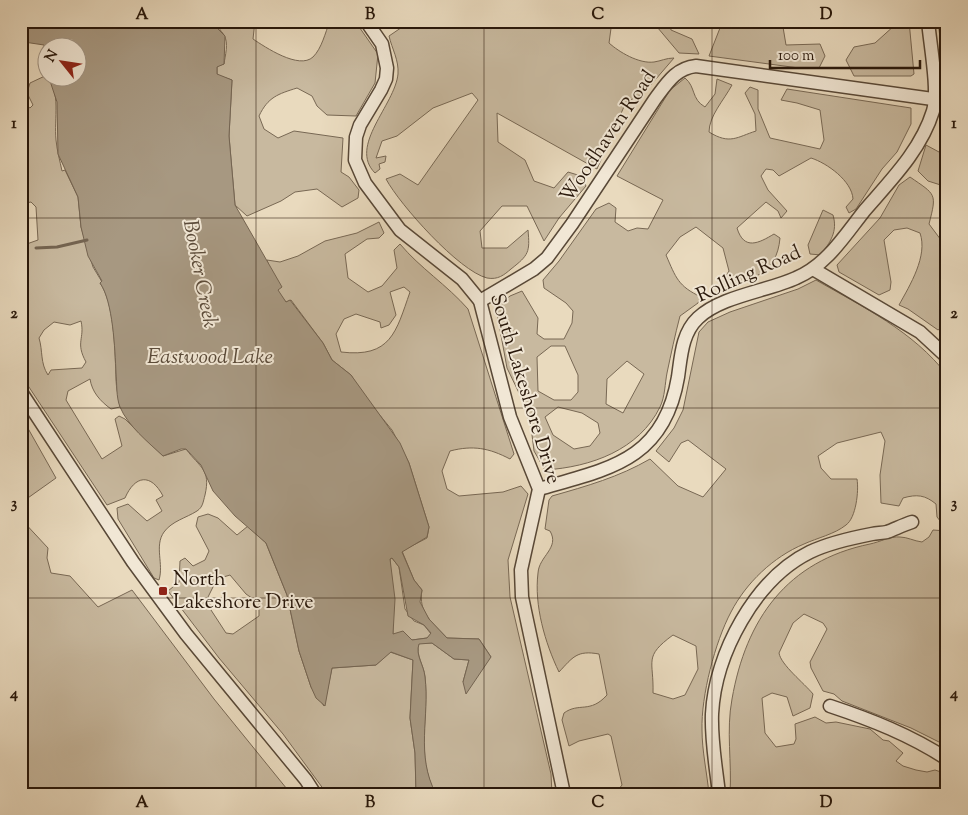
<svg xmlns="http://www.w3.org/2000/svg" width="968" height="815" font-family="'Sorts Mill Goudy',serif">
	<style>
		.green { fill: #c8b99f; stroke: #786854; fill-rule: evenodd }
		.water { fill: #a79881; stroke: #746451; fill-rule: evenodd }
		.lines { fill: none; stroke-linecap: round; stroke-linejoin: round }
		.stream { stroke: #746451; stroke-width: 3 }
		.minor-casing { stroke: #584837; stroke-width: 15 }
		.minor { stroke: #f1e7d5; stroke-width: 12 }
		.grid { fill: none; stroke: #28170a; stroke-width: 1; stroke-opacity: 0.55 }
		.poi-dot { fill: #8f2418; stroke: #f1e7d5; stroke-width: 2 }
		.labels { text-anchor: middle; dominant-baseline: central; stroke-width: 4; stroke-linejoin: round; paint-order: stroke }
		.street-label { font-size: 20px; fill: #28170a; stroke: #f1e7d5 }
		.poi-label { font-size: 20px; fill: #28170a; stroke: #f1e7d5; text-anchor: start }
		.water-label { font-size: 21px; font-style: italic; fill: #5b4b3a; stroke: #f1e7d5 }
		.neatline { fill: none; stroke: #28170a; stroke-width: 2 }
		.grid-label { font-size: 16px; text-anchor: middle; font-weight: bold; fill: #28170a }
	</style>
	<rect width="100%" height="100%" fill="#e9dabe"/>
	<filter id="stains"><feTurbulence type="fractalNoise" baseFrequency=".004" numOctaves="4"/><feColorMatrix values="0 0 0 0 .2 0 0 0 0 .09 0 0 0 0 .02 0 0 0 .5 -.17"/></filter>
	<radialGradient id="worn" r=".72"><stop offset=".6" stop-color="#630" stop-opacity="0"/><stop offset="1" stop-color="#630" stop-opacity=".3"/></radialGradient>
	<g class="green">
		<path d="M217,21h38l-2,18c12,8 46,31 60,18 9,-9 12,-24 17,-36h25l23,33 -3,29 -19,33 -29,-1 -10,-9 -5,-10 -15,-8c-19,6 -29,9 -38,28l5,13 14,9 16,-7 49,7 -2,34 8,5 10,13 -1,8 -16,9 -25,-18 -22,3 -14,9 -34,15 -12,-11 -6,-69 3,-56 -15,-5v-9l7,-2c1,-8 5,-21 0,-29 -4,-6 -6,-6 -7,-14z"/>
		<path d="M411,21h201l-3,22c10,9 30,21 45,19 7,-1 12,-4 20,-4l-31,36 -17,8 -29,67 -100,-56 1,29 27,18 9,21 20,7 14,-16 13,4 5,10 -27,32 -15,23 -17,-35h-25l-22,25 2,17h25l21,-18c2,22 1,25 -17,39 -7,6 -13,11 -24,9 -28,-7 -87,-73 -101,-99l14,-5 18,11 60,-85 -6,-7 -39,15 -36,28 -15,5 -6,17 10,-2 -1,6 -6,2 1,5 -5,4c-27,-27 20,-68 23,-99 1,-14 -6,-25 -9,-38z"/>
		<path d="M652,21h17l2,9 21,9 7,15 -20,-1z"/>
		<path d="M716,21h66l4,24 34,-1 5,12 -6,12h-20l-90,-12 11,-28z"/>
		<path d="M894,21h15l5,53 -3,2h-57l-8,-16 8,-13 21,-4 20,-18z"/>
		<path d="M938,21h9v60l-2,-1z"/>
		<path d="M47,75c14,18 7,43 9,65 1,11 4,21 6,31l3,-1 13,27 3,30 12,40 9,15 -2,1c15,21 15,71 16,97 0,8 3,18 4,27l-9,2c-11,-8 -19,-17 -21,-30l-22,12 -2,9 36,59 20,-13 -7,-27 4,-3 6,3 38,37 23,-7c14,19 25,20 19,46 -2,7 -2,12 -8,16 -11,7 -25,10 -33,21 -10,14 0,32 -5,48l-5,-2 -36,-59 -1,-11 11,-4 19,17 15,-10 -6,-11 7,-4c-12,-23 -28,-21 -38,2l-18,7 -86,-130v-129l17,-6 -2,-33 -5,-5 -10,2v-53l3,-1 -3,-6v-42l9,6 3,-3 -6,-12 3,-10zM81,321c4,18 -6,21 5,41l-4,6 -31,2 -3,5c-8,-12 -5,-24 -9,-37l5,-8 10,-8 16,3z"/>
		<path d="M685,78c11,9 6,21 20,29l10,-13 2,-15 15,6c-8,15 -23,31 -23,47 21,13 28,5 47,-1l-1,-17 -10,-21 5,-6 8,3v19l12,29 50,11 4,-9 -4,-30 -23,-7 -16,-3 6,-11 124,19v16l-14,28 -15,17 -26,40 -7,4 -3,-6 7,-8c-1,-18 -26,-36 -42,-41l-32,18 -6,-6 -7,-1 -5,7 7,14 19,21 -6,7 -3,-7 -12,-9 -29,26c7,23 22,15 37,6l6,4c-3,36 -28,41 -57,50l-1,-6 7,-11 -6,-23 -27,-21 -16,10 -14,18c10,23 12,31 35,42l-3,6 -18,13c-5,19 -9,38 -13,57 -2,10 -2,24 -7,34 -21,43 -69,60 -115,63l-11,-19 -3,-24 -10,-30 -14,-29 -11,-60 14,-12 12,-5 16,27 -1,16 7,5h20l8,-16 1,-12 -7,-8 -22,-15 -1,-8 16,-19 37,-52 13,-6 7,5 -1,14 13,9 9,-3 11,1 15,-29 -46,-24 53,-86zM551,346h14l13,29v17l-7,8h-17l-16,-9 -1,-34zM627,361l17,13 -21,39 -17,-9 1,-25zM558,407l24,6 16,10 2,10 -10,13 -16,3 -21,-14 -8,-18z"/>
		<path d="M926,145l13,7 8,7v28l-19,-6 -10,-10z"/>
		<path d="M910,177c26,18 27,16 19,47l18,24v76l-9,6 -30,-21 -9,-4c11,-20 29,-49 21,-72l-13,-5 -13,2 -10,10 7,42 -1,8 -11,5 -40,-23 -2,-7 43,-47 19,-33z"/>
		<path d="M823,210l10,5c5,17 -3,27 -12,40l-11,-1 -2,-9z"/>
		<path d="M379,222l5,11 -5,5 -12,1 -22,15 3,24 20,14 14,-6 15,-18 -3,-18 6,-6c20,24 47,41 68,65l46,145 -4,5c-21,-11 -37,-14 -60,-8l-8,20 5,18 12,7 44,-4 18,-6 7,8 -20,66 2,37 41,177 1,20h-110l-8,-3c-18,-37 -5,-76 -9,-114 -1,-12 -10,-22 -6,-34h13l22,16 15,1 -6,22 28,-25 -12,-18 -32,-1c-15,-16 -29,-25 -25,-48l-8,-10 -12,-29 25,-13 2,-11 -20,-64 -17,-33 -28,-34 -13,-21 -19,-15 -9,-17 -32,-43 -5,2 -8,-9 -11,-33 13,2 18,-6 27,-15 32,-8zM404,287l6,5c-14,40 -19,66 -69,60l-5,-18 8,-15 12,-5 24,8 1,6 8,-3 7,-10 -6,-23z"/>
		<path d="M816,280c47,27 97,51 131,95v148l-6,-1 -4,-5 -1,-13c-11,-9 -19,-10 -33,-6l-4,8 -18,-3 -1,-28 5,-34 -4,-9 -44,11 -19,13 3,12 10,11h26c2,12 -1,39 -11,46 -11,9 -29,13 -42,19 -31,13 -58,39 -73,68 -16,30 -30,84 -29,118 0,21 5,43 7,64h-131l40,-4 4,-5 -11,-49 -3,-2 -29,7 -10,5 -7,-26 2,-7c15,-11 26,1 43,-18l-8,-41c-22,-4 -26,3 -40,18 -14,-29 -25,-67 -21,-99 1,-17 22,-25 12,-42l-5,-2 4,-29 3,-4c35,-10 67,-19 98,-37l28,27 25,11 23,-28 -38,-29 -7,3 -12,19 -13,-11 18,-23 9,-18 16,-78 9,-10 22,-10 68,-23zM673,635l23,11 2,23 -13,26 -12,4 -20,-6c1,-33 -10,-36 20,-58z"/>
		<path d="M21,416l35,62 -31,22 -4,8z"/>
		<path d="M208,514l10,4 19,17 11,-9 18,17 4,10 17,42 12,56 12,36 13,19 8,-38 44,-3 14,-13 23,8 -3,58 5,35 1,37 -12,4h-77l-44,-60 -64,-76 -51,-67 11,-9 1,-21 5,-3 8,8 12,-6 4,-9 -13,-25 2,-9zM230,575l16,19 13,9v13l-26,18 -7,-1 -15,-23 -3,-13 9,-18z"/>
		<path d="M21,519l27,29 -1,10 4,15 19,3 28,31 34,-17 82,109 77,95h-128l-7,-4 -4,4h-131z"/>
		<path d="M933,530l14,1v154h-5c-6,14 3,24 5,37 1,8 0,16 0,24l-36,-18 -69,-27 -8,-7 -11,-3 -12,-23 -1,-6 17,-33 -4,-6 -19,-9 -11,9 -14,30c2,12 25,30 34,41l-3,14 -17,8 -6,-19 -15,-4 -10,5 3,35 11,14 18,-3 2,-5 -1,-15 20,-7 11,6 10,-1 34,7 13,11 6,1 14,12 -7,8 7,5 13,4 11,2 8,-2 12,4v20h-217c2,-32 -4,-63 2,-95 14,-80 55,-138 138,-155 10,-2 20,-8 30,-7 7,0 14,4 22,5l7,-5z"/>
		<path d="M392,558l7,9 6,42 9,12 10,4 7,9 -4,4 -15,2 -19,-5 -3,-76z"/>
	</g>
	<path class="water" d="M21,21h196l1,8 7,7 -1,28 -7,3v7l15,6 -3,56 6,69 47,82 -4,3 8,12 4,-2 33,43 9,17 19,15 49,68 9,20 20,64 -2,10 -25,15 12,28 8,10 -2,12 9,17 18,19 32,1 12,18 -25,37 -3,-12 6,-22 -15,-1 -22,-16 -13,1c-4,11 5,21 6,33 5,40 -10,77 11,117h-20l-1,-41 -5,-35 3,-58 -22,-8 -15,13 -44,3 -7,38 -9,-8 -5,-11 -12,-36 -12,-56 -21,-52 -31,-27 -22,-25 -12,-26 -15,-16h-5l-18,7c-15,-14 -35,-30 -43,-49 -4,-10 -3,-24 -4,-34 -1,-23 -3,-72 -16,-90l2,-2 -14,-25 -7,-29 -3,-30 -20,-43 -1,-52 -8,-24h29v-30h-30l-1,24 -3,-27 -20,-3 2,-4zM392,558l7,9 9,49 16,9 7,8 -4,5 -15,2 -9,-9 -10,3 2,-35 -5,-40z"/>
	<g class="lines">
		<path class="stream" d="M36,248l21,-1 30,-7"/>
		<g class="minor-casing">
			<g id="minor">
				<path d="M366,21l16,23 5,24 -1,11 -5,11 -21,35 -4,12 -1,23 10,23 35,47 62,49 18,22 30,116 29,72 -18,81 1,27 42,197"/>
				<path d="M813,269l107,63 27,25"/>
				<path d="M480,301l54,-32 13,-11 25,-34 83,-125c12,-16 21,-31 41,-33l251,35"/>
				<path d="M21,392l112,170 53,72 120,146 9,14"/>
				<path d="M539,489c69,-20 125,-28 139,-112 3,-21 4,-44 20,-59 23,-22 70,-27 98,-40 31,-13 49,-43 69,-68 26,-30 56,-60 68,-99 6,-20 -3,-67 -5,-90"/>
				<path d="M830,706c42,14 80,29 117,53"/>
				<path d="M719,794c-3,-27 -8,-53 -7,-80 3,-60 43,-135 98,-162 19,-9 41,-14 62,-18 5,-1 10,-1 15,-2 8,-3 16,-7 25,-10"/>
			</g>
		</g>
		<use href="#minor" class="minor"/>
	</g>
	<path class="grid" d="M256,21v773M484,21v773M712,21v773M21,218h926M21,408h926M21,598h926"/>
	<rect class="poi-dot" x="158" y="586" width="10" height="10" rx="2.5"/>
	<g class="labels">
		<g class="street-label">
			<text transform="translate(609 137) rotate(-56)">Woodhaven Road</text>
			<text transform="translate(749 275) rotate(-24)">Rolling Road</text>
			<text transform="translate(524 389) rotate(73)">South Lakeshore Drive</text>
		</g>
		<g class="poi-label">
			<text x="173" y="580">North<tspan x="173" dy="23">Lakeshore Drive</tspan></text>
		</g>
		<g class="water-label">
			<text transform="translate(199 274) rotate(79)">Booker Creek</text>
			<text x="210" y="358">Eastwood Lake</text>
		</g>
	</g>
	<rect width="968" height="815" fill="none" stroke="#e9dabe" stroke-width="55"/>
	<g transform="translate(62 62) rotate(300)"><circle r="24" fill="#f1e7d5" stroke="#a19484"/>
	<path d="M0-4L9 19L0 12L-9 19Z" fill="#8f2418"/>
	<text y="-8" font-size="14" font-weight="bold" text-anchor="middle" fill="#28170a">N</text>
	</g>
	<path d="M770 60v8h150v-8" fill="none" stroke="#28170a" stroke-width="2.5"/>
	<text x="778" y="60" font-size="15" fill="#28170a" stroke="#f1e7d5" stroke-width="4" paint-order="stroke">100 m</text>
	<rect x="28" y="28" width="912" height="760" class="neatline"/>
	<g class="grid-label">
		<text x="142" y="19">A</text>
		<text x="370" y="19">B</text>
		<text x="598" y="19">C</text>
		<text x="826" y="19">D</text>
		<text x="14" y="128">1</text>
		<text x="954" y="128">1</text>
		<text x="14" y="318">2</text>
		<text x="954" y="318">2</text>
		<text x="14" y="508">3</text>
		<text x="954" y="508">3</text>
		<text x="14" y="698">4</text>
		<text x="954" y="698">4</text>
		<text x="142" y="807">A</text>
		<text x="370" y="807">B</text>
		<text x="598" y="807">C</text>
		<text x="826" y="807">D</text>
	</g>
	<rect width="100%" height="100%" filter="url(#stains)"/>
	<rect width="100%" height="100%" fill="url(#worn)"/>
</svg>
